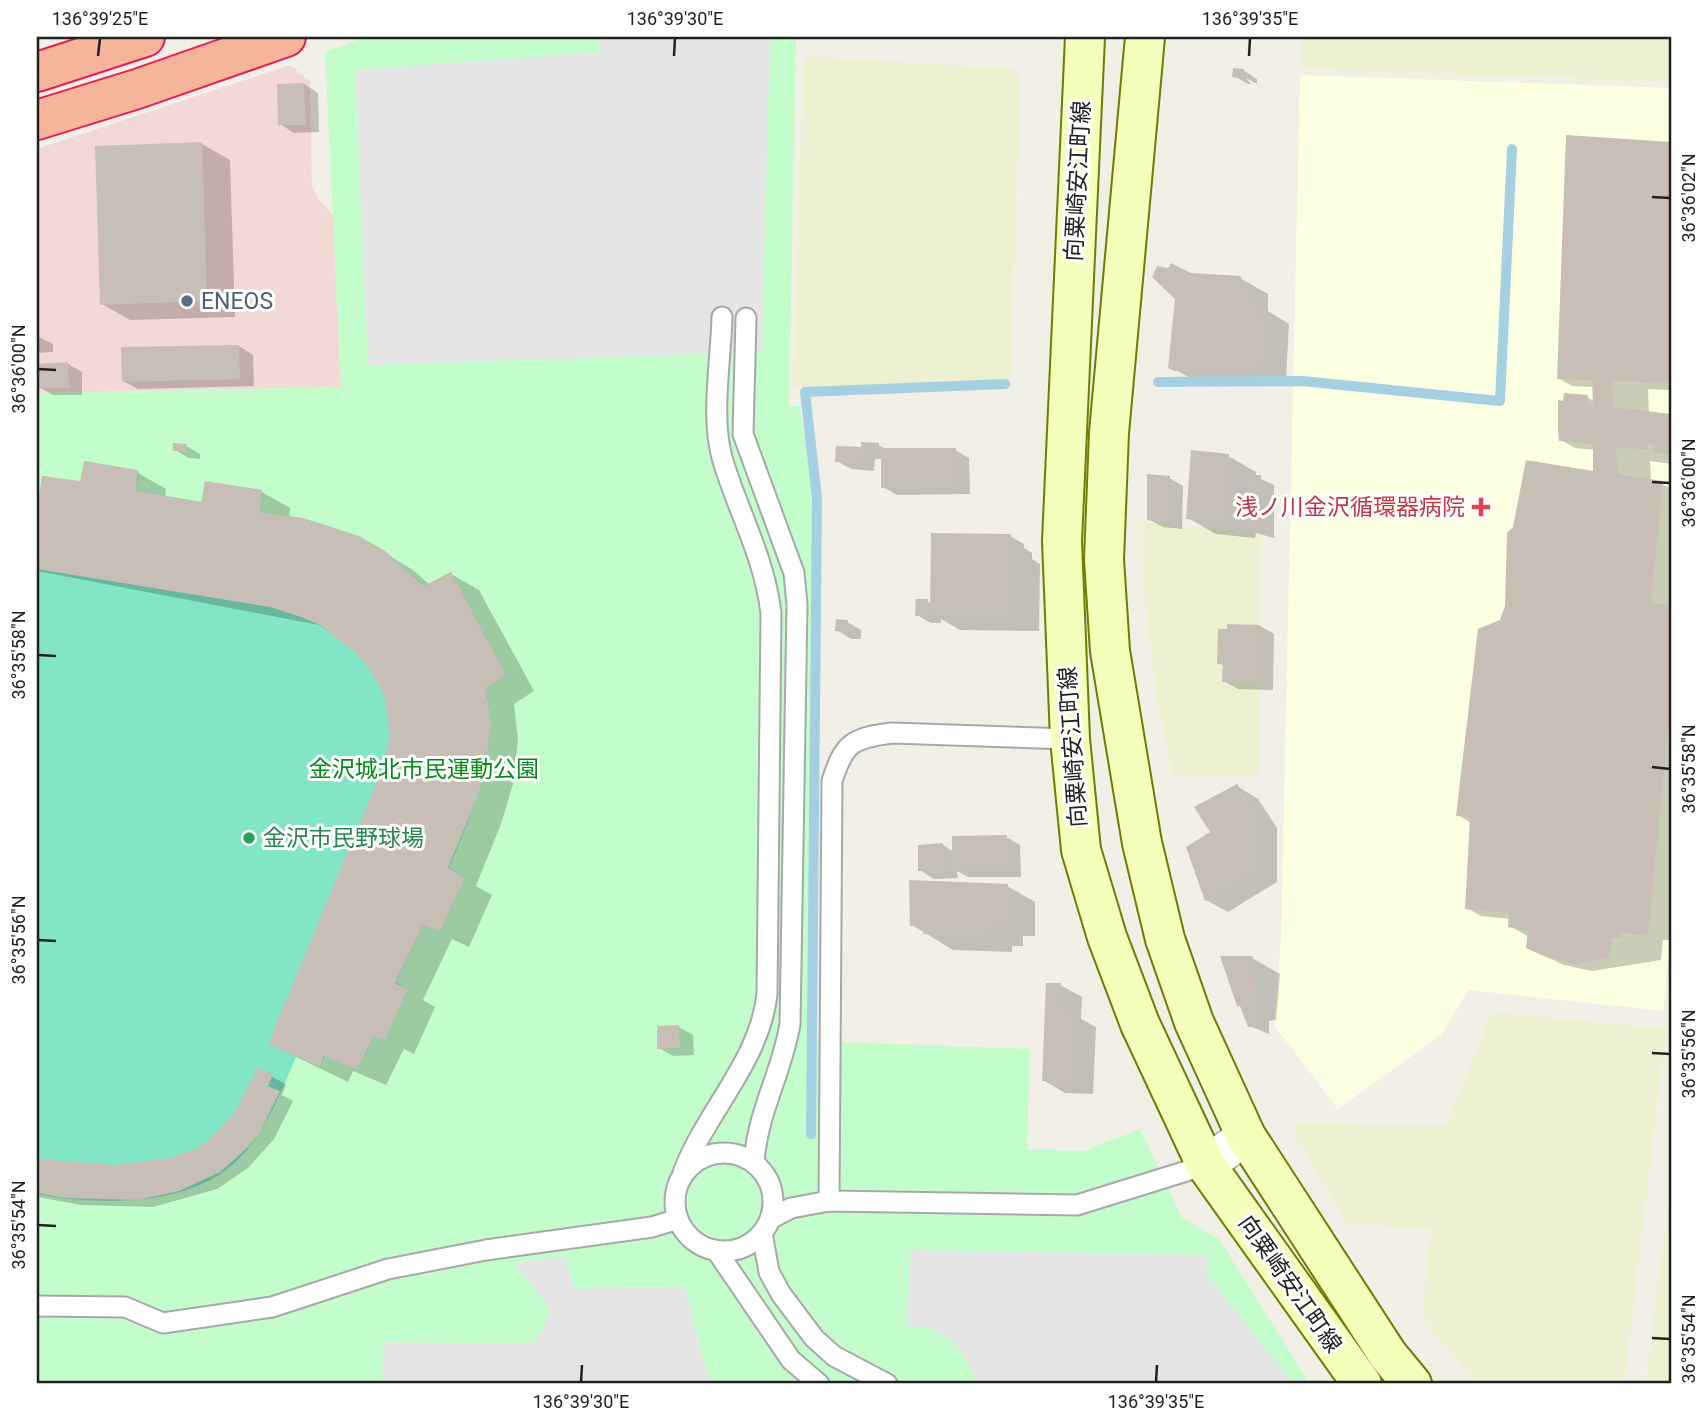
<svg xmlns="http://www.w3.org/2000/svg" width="1708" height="1421" font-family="Roboto,'Noto Sans JP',sans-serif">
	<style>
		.commercial { fill: #f3d9d6 }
		.education { fill: #fdffe3 }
		.farmland { fill: #edf1d2 }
		.park { fill: #c3fdcc }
		.pitch { fill: #81e5c6 }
		.parking { fill: #e5e5e5 }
		.shadow { fill: #0003 }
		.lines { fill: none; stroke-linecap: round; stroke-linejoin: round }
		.stream { stroke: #a5d0e2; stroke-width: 10 }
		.building { fill: #c7beb6 }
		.service-casing { stroke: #a8a8a8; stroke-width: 23 }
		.minor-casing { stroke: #a8a8a8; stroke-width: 40 }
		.secondary-casing { stroke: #698000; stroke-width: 42 }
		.trunk-casing { stroke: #e71d54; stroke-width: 42 }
		.service { stroke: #fff; stroke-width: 19 }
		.minor { stroke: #fff; stroke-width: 37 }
		.secondary { stroke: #f5feba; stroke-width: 38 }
		.trunk { stroke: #f6b49a; stroke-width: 38 }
		.ticks { fill: none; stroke: #212121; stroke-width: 2.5 }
		.service-dot { fill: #5c6f8a; stroke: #fff; stroke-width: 2.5 }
		.health-dot { fill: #e0444e; stroke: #fff; stroke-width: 2.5 }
		.leisure-dot { fill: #2e9e5b; stroke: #fff; stroke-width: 2.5 }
		.labels { text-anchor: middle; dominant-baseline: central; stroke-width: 6; stroke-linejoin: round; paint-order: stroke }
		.street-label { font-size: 23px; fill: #212121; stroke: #fff }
		.service-label { font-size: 23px; fill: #4e5e75; stroke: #fff; text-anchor: start }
		.health-label { font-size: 23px; fill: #be3a42; stroke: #fff; text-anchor: end }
		.park-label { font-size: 23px; fill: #058a19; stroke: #fff }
		.leisure-label { font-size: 23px; fill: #27864d; stroke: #fff; text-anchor: start }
		.neatline { fill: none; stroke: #212121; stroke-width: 2.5 }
		.ticks-label { font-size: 18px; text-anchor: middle; fill: #212121 }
	</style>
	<rect width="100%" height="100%" fill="#f2efe7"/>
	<path class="commercial" d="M290,65l20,16 2,105 7,14 14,15 8,172 -304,6v-244z"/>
	<path class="education" d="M1300,75l371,13v838l-8,85 -195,-21 -26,44 -104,75 -64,-84 7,-86z"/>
	<g class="farmland">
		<path d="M1301,37h370v44l-370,-12z"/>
		<path d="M804,56l209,13 8,9 -11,301 -217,9z"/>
		<path d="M1142,522l120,12 -2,242 -88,-2 -16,-81 -13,-112z"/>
		<path d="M1492,1012l174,17 -42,355h-147l-55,-65 9,-90 -84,-6 -54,-91 4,-8 149,2z"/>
		<path d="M1671,1187v197h-25l8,-72z"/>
	</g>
	<path class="park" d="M366,37h430l-7,369h11l13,91 -4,544 221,8 -3,100 57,2 56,-22 42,89 37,21 91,145h-1273v-991l304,-6 -16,-335z"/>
	<path class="pitch" d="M85,461l54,10 -3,20 65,11 4,-20 57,8 -2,22c69,9 114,24 164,74l27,-14 55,102 -20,14c13,63 -13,122 -37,180l16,10 -25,54 -17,-7 -27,57 11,7 -32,46 -18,35 -32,-14 -5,11 -24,-10c-14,33 -27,66 -51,95 -46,56 -143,54 -208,42v-681l5,-37 39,6z"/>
	<g class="parking">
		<path d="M600,37h170l-8,315 -394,13 -13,-295 245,-18z"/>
		<path d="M911,1250l296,5v20l87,109h-319l-5,-18 -15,-23 -22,-14 -26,-4z"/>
		<path d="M564,1256l11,33 110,-2 25,97h-328l1,-42 141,2 12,-4 13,-22 -1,-12 -34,-43z"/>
	</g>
	<g class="shadow">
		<path d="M1243,70l14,9v5l-11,-6 5,6h-3l-14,-8z"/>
		<path d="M304,84l14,9 1,39 -25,1 -14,-9z"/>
		<path d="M1567,137l104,7v246l-23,-1 1,24 22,3v48l-21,-3 1,20 20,7v452h-8l-2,20 -69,11 -28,-6 -21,-10 -14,-18 -19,-11 1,-7 -30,-3 -14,-8 4,-85 -13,-8 44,-194 93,-148v-23l-20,-2 -14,-8 26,-43 7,4v-14l-22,-1 -14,-8z"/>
		<path d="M202,144l28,16 5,157 -105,3 -28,-16z"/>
		<path d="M1190,275l50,3 28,16v17l21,13 -3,55 -96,-1 -20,-11z"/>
		<path d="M37,336l16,8v8l-16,1z"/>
		<path d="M239,346l14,9 1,31 -116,3 -15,-8z"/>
		<path d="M68,364l14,8v23h-29l-14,-8z"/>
		<path d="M878,445l9,5h68l14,8 1,36 -73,1 -14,-8v-28h-8l-1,12 -23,-2 -14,-8z"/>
		<path d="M186,446l14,8v5l-11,-1 -14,-8z"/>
		<path d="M1228,456l28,16v5l18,8v53l-18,-5 -1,5 -39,-4 -28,-16z"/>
		<path d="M86,463l52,10 28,16 -1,9 38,6 59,-12 28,16 -1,10 69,19 55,33 17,15 21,-11 28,16 55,101 -20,13 4,35 -4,42 -13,43 -25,62 16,9 -23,52 -17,-8 -29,61 12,7 -21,47 -10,-5 -18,36 -33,-14 -5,11 -78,-38 115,-277 7,-25 -6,-45 -12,-24 -18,-23 -37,-25 -282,-54v-47l7,-46 39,6z"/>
		<path d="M1169,478l14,8 -1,43 -19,-2 -15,-8z"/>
		<path d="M1010,536l14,8v4l8,5v6l8,5 -1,67 -79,-1 -19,-11v4h-10l-14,-8 10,-14 5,3z"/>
		<path d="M847,622l14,8v9h-10l-14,-9z"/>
		<path d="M1260,626l14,8 -1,56 -35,-1 -14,-8v-15l-5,-3z"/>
		<path d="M1237,786l21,13 19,29v54l-49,30 -22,-12 7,-68z"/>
		<path d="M1006,837l14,8 1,32h-53l-11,-6 1,7 -24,1 -14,-9 23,-25 11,7z"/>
		<path d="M1007,886l28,16v34h-12v10h-11v6l-59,-2 -41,-25z"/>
		<path d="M1252,958l28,16 -4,46 -7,1v13l-19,-8z"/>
		<path d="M1060,985l22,12 -1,22 15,8 -3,67 -28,-1 -22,-13z"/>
		<path d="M679,1027l14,8 1,20 -21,1 -14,-8z"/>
		<path d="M258,1070l28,14 -4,11 11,6 -19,38 -26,29 -31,21 -64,18 -72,-2 -44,-8v-37l79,7 51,-6 30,-11 27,-21 21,-30z"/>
	</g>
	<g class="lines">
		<g class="stream">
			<path d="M1158,382l144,-1 198,20 12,-252"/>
			<path d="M811,1134l6,-636 -12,-106 200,-8"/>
		</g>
	</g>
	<g class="building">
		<path d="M1233,68l11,1 -1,9 -11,-1z"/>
		<path d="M304,83l2,42h-28l-1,-41z"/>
		<path d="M1566,135l105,7v241l-59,-2 1,26 58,7 -1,41 -17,-2 1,-8 -6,-1v6l-32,-3 2,27 45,7 -12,122 20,2v96l-23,234 -27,-2v4l-10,2 -2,18 -32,7 -29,-6 -22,-10 2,-17 -20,-4 1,-14 -44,-4 5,-92 -14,-1 22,-187 22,-9 5,-14 2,-73 6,-6 13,-67 67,11v-27l-34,-3 -1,-10v-31l5,1 1,-8 24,2 -1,9 6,1 -1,-25 -35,-1z"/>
		<path d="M202,142l5,159 -107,4 -5,-159z"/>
		<path d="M1171,263l20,10 50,3 -1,11 12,1 -1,17 10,1v15h3l-2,47h-12l-1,6 -75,-3 -6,-3 7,-69 -23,-22 5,-11 11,2z"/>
		<path d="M239,345l1,34 -118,3 -1,-35z"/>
		<path d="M68,362l1,26h-32v-24z"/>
		<path d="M861,442l18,1 -1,10 -17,-1 -1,12 -25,-2 1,-16 25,1z"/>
		<path d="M173,443l14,1 -1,8 -13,-1z"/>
		<path d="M881,448h75v39l-75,1z"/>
		<path d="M1191,450l38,4 -1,69 -42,-4z"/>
		<path d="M84,461l54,9 -2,21 66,11 3,-21 57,9 -2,22 43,6 56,18 26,15 39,35 27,-14 55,102 -20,14 5,34 -5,43 -8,30 -30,73 17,10 -25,54 -17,-7 -28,58 13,6 -23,51 -11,-4 -17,34 -33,-14 -4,11 -52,-23 115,-277 7,-30 -5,-40 -12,-23 -17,-21 -36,-28 -19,-8 -31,-10 -233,-38v-58l5,-35 38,5z"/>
		<path d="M1147,474l23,2 -2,46 -21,-2z"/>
		<path d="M1250,475h11l-1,56h-11z"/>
		<path d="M931,533l80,1 -1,12 4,3 -3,67 -81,-1z"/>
		<path d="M916,599h12l-1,17h-12z"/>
		<path d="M836,619l12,1 -1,12 -12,-1z"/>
		<path d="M1227,624l33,1v58l-38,-1 1,-18h-6l1,-35h9z"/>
		<path d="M1237,784l20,30 -1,56 -51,31 -19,-54 24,-15 -16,-25z"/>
		<path d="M1007,835v34l-55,1v-34z"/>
		<path d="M943,843l1,28h-26v-26z"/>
		<path d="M909,880l99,4 -1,37 -11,2 -1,8h-11v6l-61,-3v-8h-13z"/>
		<path d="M1220,956h33l3,71h-8l-8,-21h-3z"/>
		<path d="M1046,983h15l-1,26 15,4 -3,70 -30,-2z"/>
		<path d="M679,1025l1,23 -23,1v-23z"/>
		<path d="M257,1068l16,6 -5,12 12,5 -20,41 -13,16 -27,24 -41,19 -41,9 -73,-2 -28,-5v-34l79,6 50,-6 30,-10 13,-9 25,-26z"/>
	</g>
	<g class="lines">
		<g class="service-casing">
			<g id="service">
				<path d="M746,318l-3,116 51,139 3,32 -7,419c-8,49 -32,86 -36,138"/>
				<circle cx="724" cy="1202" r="49"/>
				<path d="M683,1173c23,-62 77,-112 84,-179l4,-381c-7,-57 -32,-99 -48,-152 -13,-41 -2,-101 -1,-144"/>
				<path d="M829,1201l3,-420c12,-38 20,-43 60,-48l178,6"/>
				<path d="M770,1219l21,-11 38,-7 248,4 129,-40"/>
				<path d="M762,1233l7,39 12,22 33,44 20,18 53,28"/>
				<path d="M716,1250l75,110 28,24"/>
				<path d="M37,1306l88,1 38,16 109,-16 116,-38 98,-19 166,-23 26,-8"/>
			</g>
		</g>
		<g class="minor-casing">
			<path id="minor" d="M1206,1165l40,-29"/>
		</g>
		<g class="secondary-casing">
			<g id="secondary">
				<path d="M1085,37l-23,504 8,198 11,111 26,87 33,87 66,141 156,219"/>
				<path d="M1145,37l-36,396 -5,127 6,91 32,192 23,96 29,83 52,114 142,219 24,29"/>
			</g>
		</g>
		<g class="trunk-casing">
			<g id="trunk">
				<path d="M37,72l108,-35"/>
				<path d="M37,120l100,-31 149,-52"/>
			</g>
		</g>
		<use href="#service" class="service"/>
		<use href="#minor" class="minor"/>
		<use href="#secondary" class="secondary"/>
		<use href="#trunk" class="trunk"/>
	</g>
	<path class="ticks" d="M98,56l2,-18M674,56l1,-18M1249,56l1,-18M1652,197l18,1M38,369l18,1M1652,482l18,1M38,655l18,1M1652,767l18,2M38,940l18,1M1652,1053l18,1M38,1225l18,1M1652,1338l18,1M581,1382l1,-17M1156,1382l1,-17"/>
	<circle class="service-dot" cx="187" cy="301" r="7"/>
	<path class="health-dot" d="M1477.5 496.5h7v7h7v7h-7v7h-7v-7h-7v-7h7z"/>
	<circle class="leisure-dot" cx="249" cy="838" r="7"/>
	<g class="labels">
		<g class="street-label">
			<text transform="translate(1078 181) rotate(-87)">向粟崎安江町線</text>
			<text transform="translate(1073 747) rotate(-94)">向粟崎安江町線</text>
			<text transform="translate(1290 1284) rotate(55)">向粟崎安江町線</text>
		</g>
		<g class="service-label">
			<text x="201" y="301">ENEOS</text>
		</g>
		<g class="health-label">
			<text x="1465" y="507">浅ノ川金沢循環器病院</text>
		</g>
		<g class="park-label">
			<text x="424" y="769">金沢城北市民運動公園</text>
		</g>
		<g class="leisure-label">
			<text x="263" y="838">金沢市民野球場</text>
		</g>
	</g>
	<rect width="1708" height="1421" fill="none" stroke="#ffffff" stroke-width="77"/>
	<rect x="38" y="38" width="1632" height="1344" class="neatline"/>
	<g class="ticks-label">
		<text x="100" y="25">136°39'25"E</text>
		<text x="675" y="25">136°39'30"E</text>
		<text x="1250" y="25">136°39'35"E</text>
		<text transform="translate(1689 198) rotate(-90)" y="6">36°36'02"N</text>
		<text transform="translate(19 369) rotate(-90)" y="6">36°36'00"N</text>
		<text transform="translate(1689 483) rotate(-90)" y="6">36°36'00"N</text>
		<text transform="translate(19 655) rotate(-90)" y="6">36°35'58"N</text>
		<text transform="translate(1689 769) rotate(-90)" y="6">36°35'58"N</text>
		<text transform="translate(19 940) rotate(-90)" y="6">36°35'56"N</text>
		<text transform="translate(1689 1054) rotate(-90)" y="6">36°35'56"N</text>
		<text transform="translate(19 1225) rotate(-90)" y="6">36°35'54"N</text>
		<text transform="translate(1689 1339) rotate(-90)" y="6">36°35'54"N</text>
		<text x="581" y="1408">136°39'30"E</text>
		<text x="1156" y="1408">136°39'35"E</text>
	</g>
</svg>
